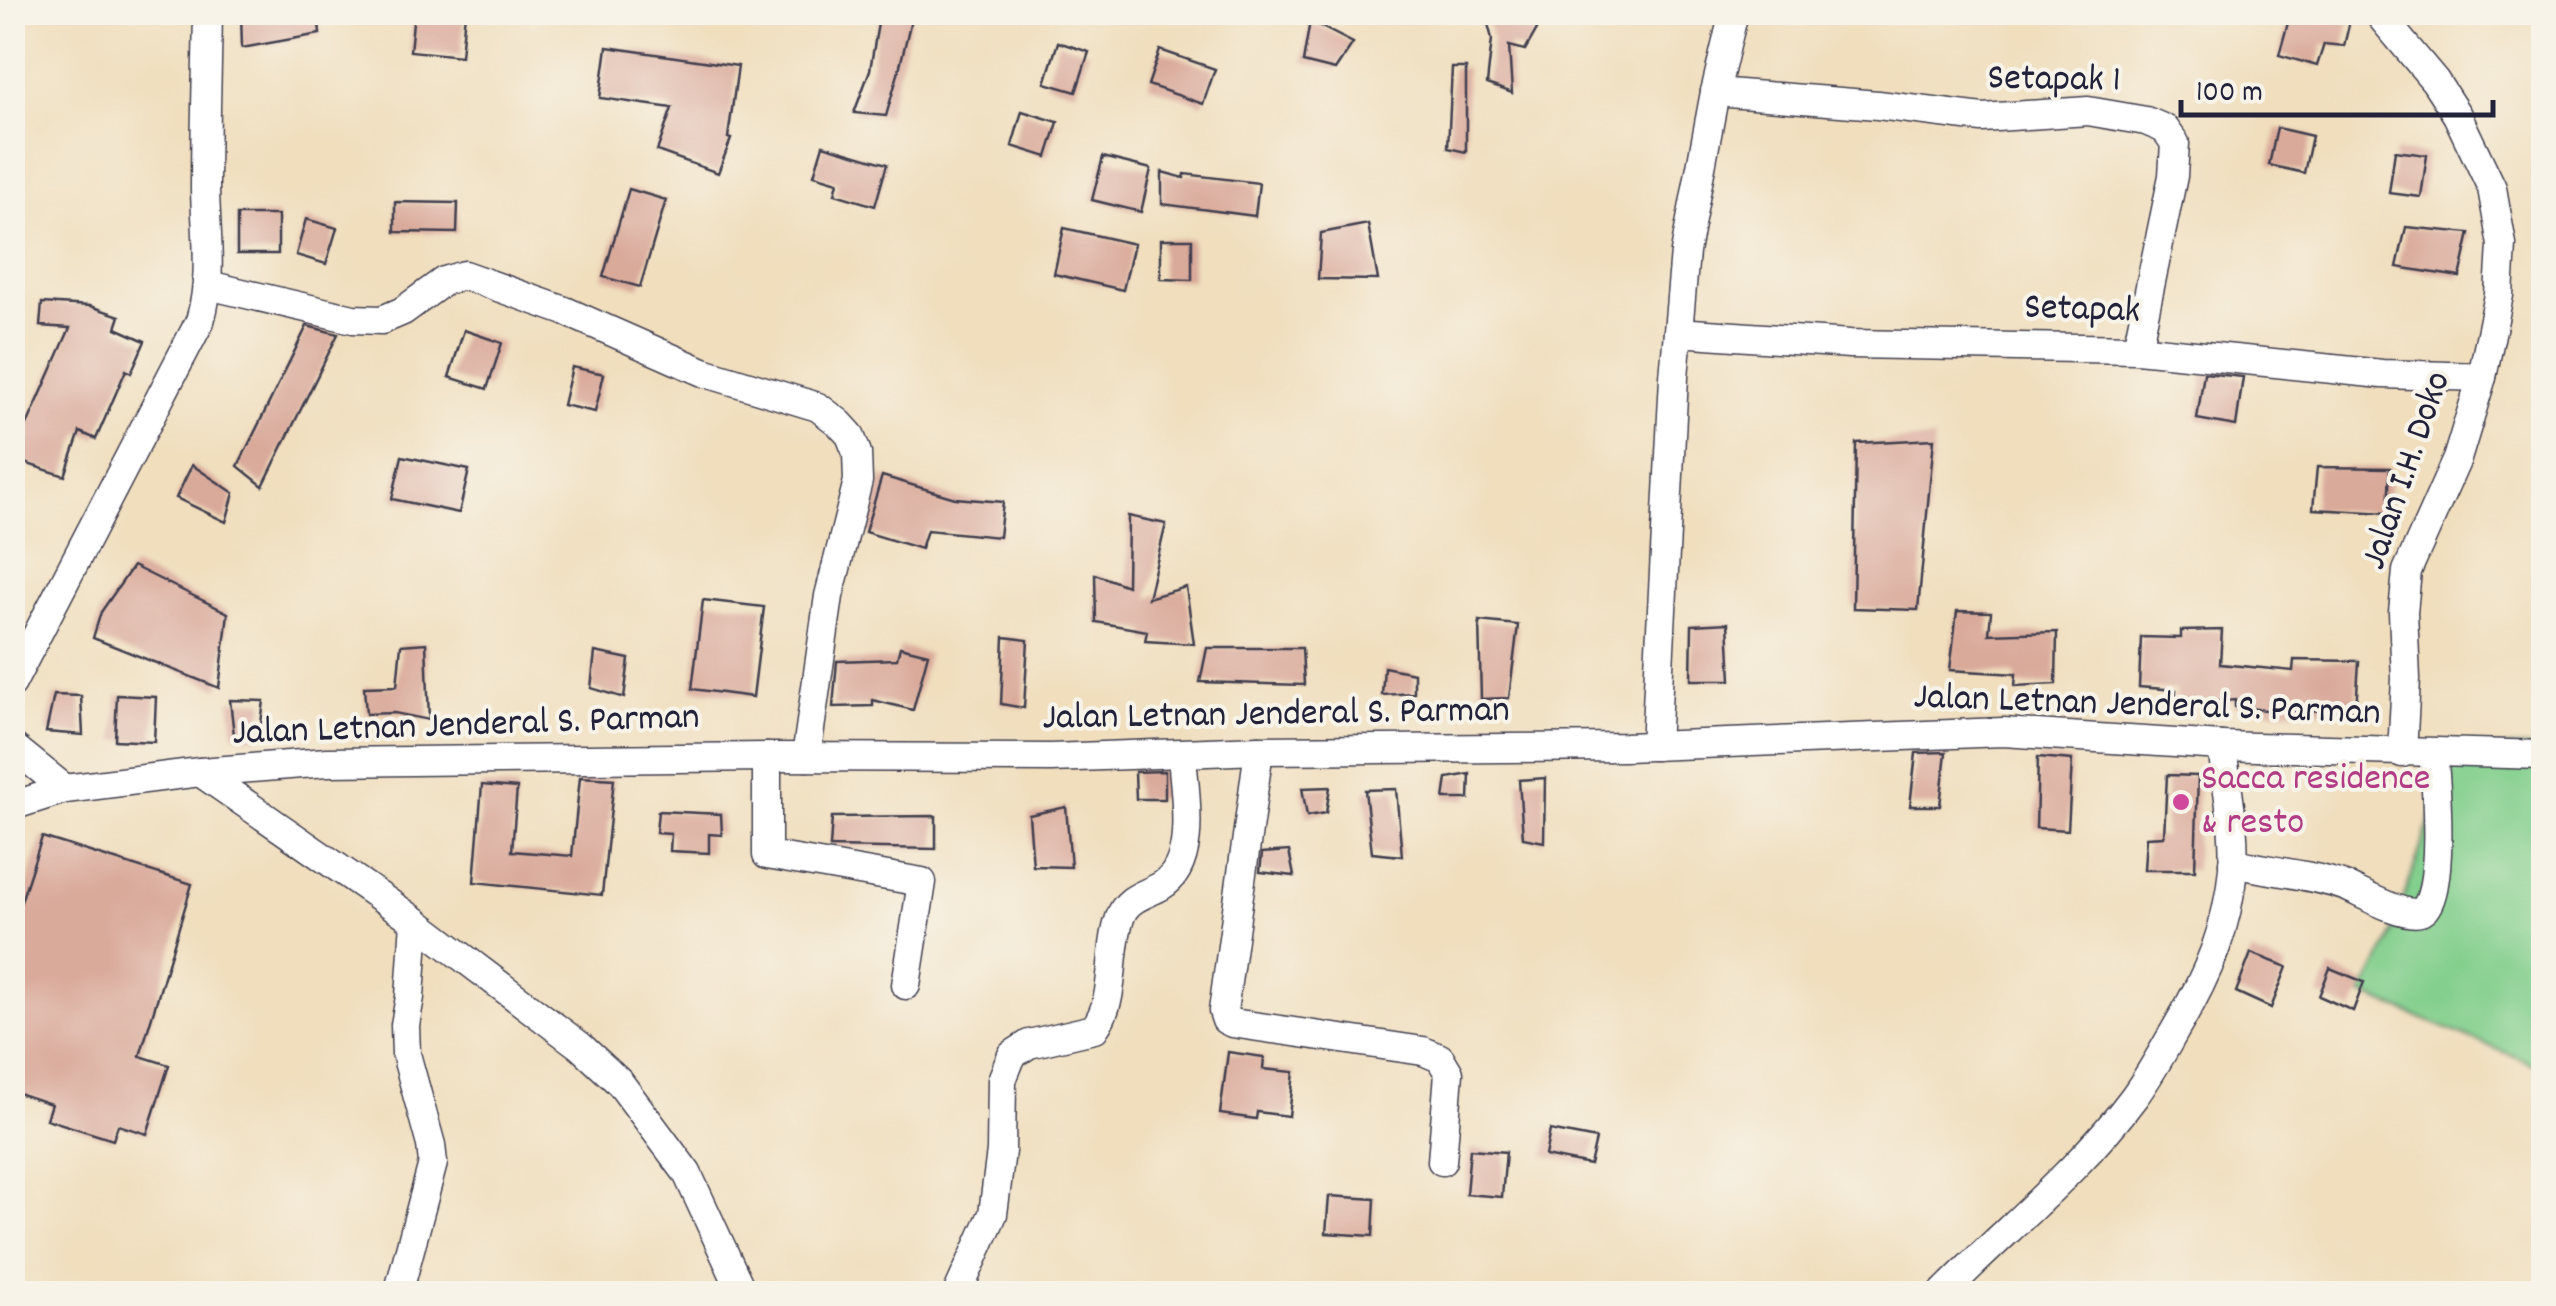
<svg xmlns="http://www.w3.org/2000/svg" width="2556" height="1306" font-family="Dekko,sans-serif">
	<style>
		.green { fill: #83cf8d; stroke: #527864; stroke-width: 2.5 }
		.building { fill: #d9a99a }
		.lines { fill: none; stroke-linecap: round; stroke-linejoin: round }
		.minor-casing { stroke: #413e4e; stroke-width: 31 }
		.minor { stroke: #fff; stroke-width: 28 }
		.hotel-dot { fill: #d1479c; stroke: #f7f3e8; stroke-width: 4 }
		.labels { text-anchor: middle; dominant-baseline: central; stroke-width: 8; stroke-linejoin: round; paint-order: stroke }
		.street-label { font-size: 38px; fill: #22223b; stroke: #f7f3e8 }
		.hotel-label { font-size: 38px; fill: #b23c85; stroke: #f7f3e8; text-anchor: start }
	</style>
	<rect width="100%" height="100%" fill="#f7f3e8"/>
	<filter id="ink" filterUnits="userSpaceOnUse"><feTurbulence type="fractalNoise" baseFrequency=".01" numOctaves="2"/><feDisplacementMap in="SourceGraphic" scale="20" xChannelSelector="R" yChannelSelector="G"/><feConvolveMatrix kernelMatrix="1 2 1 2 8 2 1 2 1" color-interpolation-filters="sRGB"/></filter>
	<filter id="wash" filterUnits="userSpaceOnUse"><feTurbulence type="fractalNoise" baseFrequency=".0048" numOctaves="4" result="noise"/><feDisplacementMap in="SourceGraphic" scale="40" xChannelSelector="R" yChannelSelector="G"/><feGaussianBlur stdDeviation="2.25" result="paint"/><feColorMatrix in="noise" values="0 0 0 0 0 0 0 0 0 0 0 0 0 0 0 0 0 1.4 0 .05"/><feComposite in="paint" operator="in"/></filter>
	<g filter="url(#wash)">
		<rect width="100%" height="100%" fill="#f0debd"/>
		<path class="green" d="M2455,747l88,1v320l-181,-74 27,-52z"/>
		<g id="blocks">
			<g class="building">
				<path d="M241,12h77l2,22 -78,14z"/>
				<path d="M414,12h51l-4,44 -51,-5z"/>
				<path d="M880,12h33l-15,62 -12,42 -32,-3 16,-43z"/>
				<path d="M1485,12h39l13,17 -12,21 -16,-4 3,47 -25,-9 5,-45z"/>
				<path d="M2291,12h61l-8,34 -20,-2 -7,22 -38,-11z"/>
				<path d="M1310,21l43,22 -18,27 -32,-8z"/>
				<path d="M1058,42l31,10 -13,40 -31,-9z"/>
				<path d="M607,47l131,19 -10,72 3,1 -13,34 -61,-22 15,-43 -72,-10z"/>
				<path d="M1160,50l55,19 -12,35 -55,-19z"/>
				<path d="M1452,68h14v84l-18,-4z"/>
				<path d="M1022,111l36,11 -11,35 -35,-11z"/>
				<path d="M2277,128l35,8 -8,37 -35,-8z"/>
				<path d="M823,145l64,19 -12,42 -40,-12 3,-12 -24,-7z"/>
				<path d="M2395,151l32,4 -6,42 -32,-4z"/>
				<path d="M1103,157l48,12 -10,43 -49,-12z"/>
				<path d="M1162,172l22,6 1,-4 74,9 -4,33 -93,-12z"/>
				<path d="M629,189l37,11 -26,87 -37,-10z"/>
				<path d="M395,202l63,1 -1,30 -62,-1z"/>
				<rect x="237" y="215" width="41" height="39"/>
				<path d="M306,219l31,9 -11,36 -30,-9z"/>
				<path d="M1368,224l10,56 -60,-1 3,-46z"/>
				<path d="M2406,227l64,6 -10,44 -63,-10z"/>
				<path d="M1064,228l70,16 -11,46 -69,-16z"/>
				<path d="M1161,239h31v41l-31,-1z"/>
				<path d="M42,303l48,3 30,10 -4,12 29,13 -14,32 -5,-3 -30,69 -16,-7 -15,44 -53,-17 10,-36 5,2 43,-97 -30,-2z"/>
				<path d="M307,326l31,8 -75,152 -25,-20z"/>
				<path d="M464,330l38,13 -15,46 -38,-12z"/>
				<path d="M572,367l32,7 -9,38 -32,-7z"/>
				<path d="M2204,373l39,4 -7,49 -39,-7z"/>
				<path d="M1934,439l-16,171 -65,-2 3,-165z"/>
				<path d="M402,456l67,14 -10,43 -67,-14z"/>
				<path d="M192,465l42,28 -8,29 -50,-24z"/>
				<path d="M2317,467l73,1 -2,45 -75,-4z"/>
				<path d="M882,476l73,22 48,4 -4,35 -72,-7 -6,19 -56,-17z"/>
				<path d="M1128,516l38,8 -18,74 38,-11 8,57 -49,-3 2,-10 -51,-9 -1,-48 32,12z"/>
				<path d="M133,566l95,47 -9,75 -126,-50 8,-26z"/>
				<path d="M703,600l61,7 -11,90 -61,-8z"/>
				<path d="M1957,611l34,1 -2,22 68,-2 -1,52 -41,2 1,-12 -66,-4z"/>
				<path d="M1479,621l39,4 -9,73 -28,1z"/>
				<path d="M1728,623l3,57h-40l1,-55z"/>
				<path d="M2222,630l-2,34 73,7 1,-11 65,1 -3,49 -78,1 -43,-4v-7l-60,5 1,-15 -37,-3 2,-50 40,1v-7z"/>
				<path d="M1004,637l24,3 -4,68 -23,-4z"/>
				<path d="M426,643l3,77 -35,-7 -28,1 -2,-27 33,-1 4,-41z"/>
				<path d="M900,647l28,7 -15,56 -40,-10v6l-40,1 4,-46 60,-2z"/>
				<path d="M1207,648h95l2,37 -104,-3z"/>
				<path d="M595,652l34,7 -5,39 -33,-10z"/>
				<path d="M1384,667l30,6v20l-32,2z"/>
				<path d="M54,695l27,1 2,39 -37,-3z"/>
				<path d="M117,695l39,2 -2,45 -39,-2z"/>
				<path d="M230,700l34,1 -5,37 -25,-3z"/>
				<path d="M1946,752l-6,54h-30l6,-53z"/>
				<path d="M2038,757l34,3 -4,70 -32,-2z"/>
				<path d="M1165,771v28h-29l-1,-27z"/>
				<path d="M1470,774l-1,25h-25l3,-21z"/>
				<path d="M2167,775l31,1 -3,94h-51l2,-33 18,-1z"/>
				<path d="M580,777l34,2 -12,116 -128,-13 8,-97 35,3 -5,63 60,5z"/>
				<path d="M1545,778l-1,64 -21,-4 -4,-58z"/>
				<path d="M1330,787l-4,26 -19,3 -5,-28z"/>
				<path d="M1396,789l6,67 -30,-3 -7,-63z"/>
				<path d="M1066,807l5,60 -38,-1 -4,-51z"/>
				<path d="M658,811l63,3 1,21 -13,-1v19l-39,-2 1,-17 -15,-1z"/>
				<path d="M936,816v33l-106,-2 2,-30z"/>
				<path d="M42,837l150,47 -52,172 29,9 -22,69 -29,-9 -5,15 -67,-21 5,-15 -39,-13v-162z"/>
				<path d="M1289,851l5,25 -34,-4 2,-19z"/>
				<path d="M2251,953l36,14 -16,41 -35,-16z"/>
				<path d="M2330,968l34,14 -11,29 -34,-15z"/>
				<path d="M1228,1052l36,5 -1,12 31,3 -5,44 -32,-4 -1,7 -36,-5z"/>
				<path d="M1550,1130l46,9 -6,26 -45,-9z"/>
				<path d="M1470,1149l36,3 -4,45 -36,-3z"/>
				<path d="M1329,1196l46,3 -2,37 -47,-3z"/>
			</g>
		</g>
	</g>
	<g filter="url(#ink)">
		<use href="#blocks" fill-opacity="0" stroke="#413e4e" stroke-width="2.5"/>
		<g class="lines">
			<g class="minor-casing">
				<g id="minor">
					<path d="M2377,12l58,69 22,34 35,73 10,57 -3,50 -17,82 -25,82 -50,112 -4,41 3,67 -4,74"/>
					<path d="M1715,92l163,13 104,13 106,-7 58,10 19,8 10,14 -2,33 -36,173"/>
					<path d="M208,285l145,34 29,1 21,-9 41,-30 20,-6 101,36 138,61 115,35 21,16 11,12 7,18 1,28 -29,115 -23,161"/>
					<path d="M1678,332l172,12 287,5 245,25 100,3"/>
					<path d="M12,683l188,-362c13,-43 6,-86 5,-131 0,-59 2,-118 3,-178"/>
					<path d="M12,746l53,43"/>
					<path d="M1655,746l19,-369 11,-125 30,-160 19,-80"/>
					<path d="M1259,750l-36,261 3,9 6,3 191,28 17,7 9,15 -7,88"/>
					<path d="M767,757v98l155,27 -16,103"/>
					<path d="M200,772l215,149 165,125 40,37 67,90 56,121"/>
					<path d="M12,806l53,-17 135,-17 127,-10 440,-5 284,1 208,-8 366,-3 378,-15 219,14 322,9"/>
					<path d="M2233,863c32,7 86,13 114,24 16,7 56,30 73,25 26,-9 16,-134 13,-158"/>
					<path d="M398,1294l35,-131 -2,-18 -25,-91 -1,-29 5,-28 5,-76"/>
					<path d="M957,1294l36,-80 8,-63 1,-71 10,-25 17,-11 65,-15c24,-32 13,-74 26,-111 6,-20 25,-23 41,-32 38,-22 23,-95 21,-131"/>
					<path d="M1942,1294c65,-66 137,-123 192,-197 17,-23 30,-48 44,-72 30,-50 50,-98 55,-157 3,-40 -7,-83 -11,-122"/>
				</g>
			</g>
			<use href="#minor" class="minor"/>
		</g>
	</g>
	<circle class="hotel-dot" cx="2181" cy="802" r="10"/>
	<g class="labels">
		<g class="street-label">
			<text transform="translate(2054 81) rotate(1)">Setapak 1</text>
			<text transform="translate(2082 311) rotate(2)">Setapak</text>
			<text transform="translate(2408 471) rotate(-71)">Jalan I.H. Doko</text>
			<text transform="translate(2147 707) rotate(2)">Jalan Letnan Jenderal S. Parman</text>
			<text transform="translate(1276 716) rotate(-1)">Jalan Letnan Jenderal S. Parman</text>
			<text transform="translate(466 727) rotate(-2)">Jalan Letnan Jenderal S. Parman</text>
		</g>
		<g class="hotel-label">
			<text x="2201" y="780">Sacca residence<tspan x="2201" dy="44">&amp; resto</tspan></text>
		</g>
	</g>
	<rect width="2556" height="1306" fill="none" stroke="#f7f3e8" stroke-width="50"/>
	<path d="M2181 100v15h312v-15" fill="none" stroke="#22223b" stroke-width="5"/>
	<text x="2196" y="100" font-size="30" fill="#22223b" stroke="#f7f3e8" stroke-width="8" paint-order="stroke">100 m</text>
</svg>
